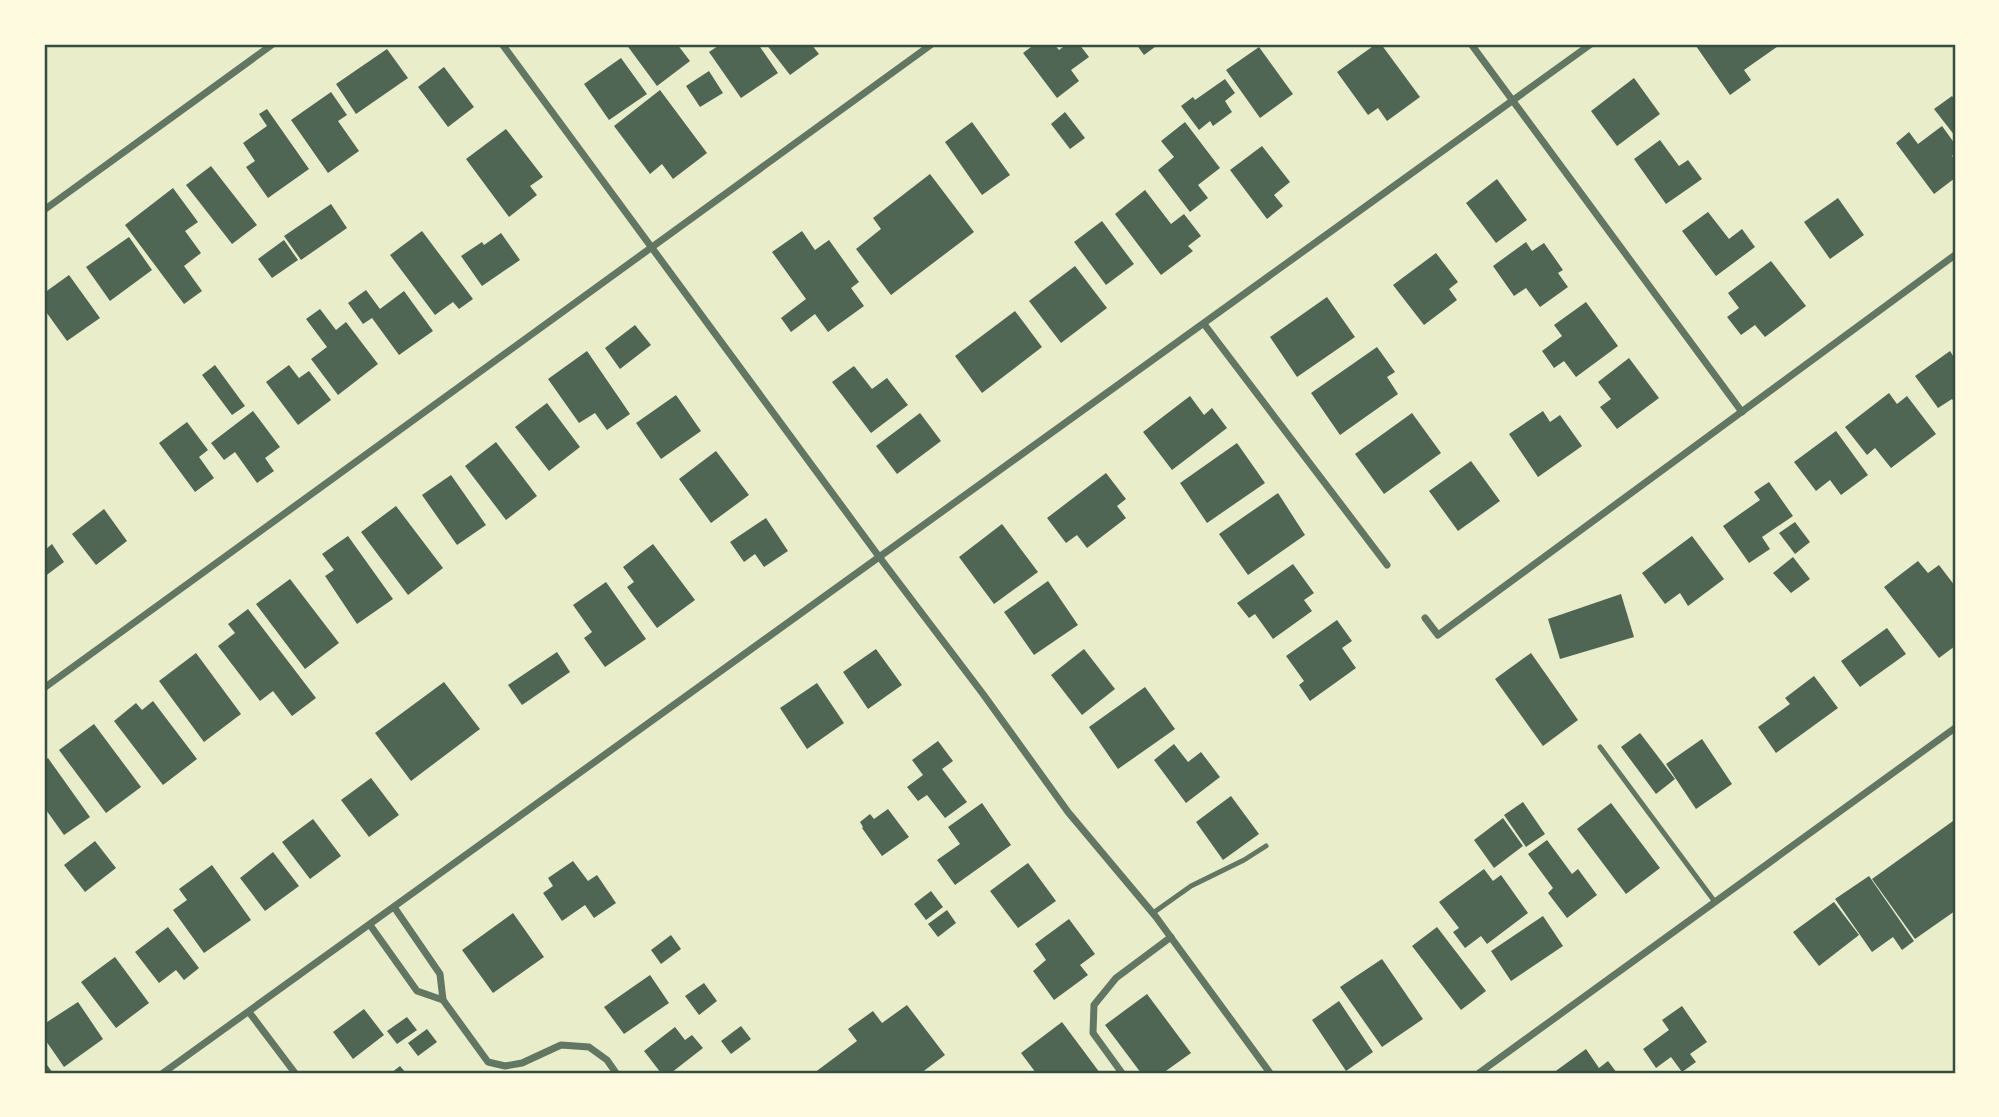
<svg xmlns="http://www.w3.org/2000/svg" width="1999" height="1117" font-family="'PT Sans Narrow',sans-serif">
	<style>
		.building { fill: #4f6655 }
		.lines { fill: none; stroke-linecap: round; stroke-linejoin: round }
		.service { stroke: #617663; stroke-width: 5 }
		.minor { stroke: #617663; stroke-width: 7 }
		.neatline { fill: none; stroke: #344e41; stroke-width: 2.5 }
	</style>
	<rect width="100%" height="100%" fill="#e9edc9"/>
	<g class="building">
		<path d="M626,44h51l13,17 -33,25z"/>
		<path d="M721,44h37l20,29 -37,25 -32,-46z"/>
		<path d="M766,44h45l8,10 -29,21z"/>
		<path d="M1035,44h19l5,6 8,-6h12l10,13 -18,13 8,11 -22,17 -34,-45z"/>
		<path d="M1136,44h23l-15,11z"/>
		<path d="M1376,44h5l39,53 -33,24 -9,-13 -10,7 -31,-43z"/>
		<path d="M1699,44h82l-37,26 7,10 -21,15 -34,-49z"/>
		<path d="M1259,47l34,47 -33,24 -34,-48z"/>
		<path d="M387,49l21,29 -52,36 -20,-30z"/>
		<path d="M621,58l26,36 -38,26 -25,-36z"/>
		<path d="M444,67l30,40 -26,20 -30,-40z"/>
		<path d="M709,71l14,22 -23,14 -14,-21z"/>
		<path d="M1634,78l26,36 -43,32 -26,-35z"/>
		<path d="M1225,79l10,14 -10,8 7,11 -19,14 -3,-5 -11,9 -18,-24 12,-9 2,3z"/>
		<path d="M660,90l47,63 -34,26 -11,-15 -12,10 -36,-48z"/>
		<path d="M331,92l16,23 -9,6 21,30 -31,22 -37,-53z"/>
		<path d="M1952,96l3,4v36l-21,-27z"/>
		<path d="M267,109l42,60 -41,29 -22,-31 9,-6 -12,-18 24,-17 -8,-12z"/>
		<path d="M1065,112l20,26 -15,11 -19,-25z"/>
		<path d="M972,122l38,53 -28,20 -37,-53z"/>
		<path d="M1185,122l35,46 -22,17 10,13 -18,14 -32,-42 16,-13 -13,-16z"/>
		<path d="M1942,126l13,18v9l-3,3 3,4v18l-21,16 -38,-51 13,-11 9,12z"/>
		<path d="M506,129l37,48 -13,9 7,9 -28,22 -43,-58z"/>
		<path d="M1660,140l19,26 9,-6 14,19 -36,25 -32,-45z"/>
		<path d="M1262,146l28,36 -16,13 9,11 -16,13 -37,-49z"/>
		<path d="M211,166l46,59 -25,19 -46,-59z"/>
		<path d="M930,174l44,58 -83,63 -35,-46 25,-20 -8,-11z"/>
		<path d="M1497,179l30,41 -31,23 -30,-40z"/>
		<path d="M173,188l25,34 -13,9 16,22 -17,13 18,25 -18,13 -59,-79z"/>
		<path d="M1145,190l26,34 13,-10 17,22 -13,10 5,5 -32,24 -46,-61z"/>
		<path d="M1838,198l26,37 -34,24 -26,-37z"/>
		<path d="M331,204l16,24 -46,32 -17,-24z"/>
		<path d="M1708,212l21,27 13,-10 13,18 -39,29 -34,-45z"/>
		<path d="M1102,221l32,43 -28,21 -32,-43z"/>
		<path d="M422,231l51,68 -14,10 -6,-7 -18,13 -45,-60z"/>
		<path d="M802,231l13,19 14,-10 30,42 -8,6 13,18 -36,26 -13,-18 -24,18 -10,-14 25,-19 -34,-47z"/>
		<path d="M501,233l19,27 -38,26 -21,-30 21,-14 2,3z"/>
		<path d="M129,237l23,33 -42,31 -24,-34z"/>
		<path d="M284,240l14,20 -26,18 -14,-19z"/>
		<path d="M1526,242l6,9 12,-8 19,27 -5,3 10,14 -28,20 -14,-19 -12,8 -21,-30z"/>
		<path d="M1436,253l22,29 -9,7 8,11 -33,25 -31,-40z"/>
		<path d="M1771,261l35,45 -41,31 -10,-12 -14,10 -14,-18 12,-9 -11,-15z"/>
		<path d="M1075,266l32,42 -46,35 -32,-42z"/>
		<path d="M69,275l31,43 -33,23 -23,-32v-16z"/>
		<path d="M366,290l14,19 24,-18 29,40 -34,24 -27,-37 -9,6 -15,-21z"/>
		<path d="M1327,297l28,40 -58,40 -27,-40z"/>
		<path d="M1586,302l32,44 -42,31 -12,-16 -10,7 -12,-17 20,-15 -8,-11z"/>
		<path d="M320,309l16,21 10,-8 32,42 -40,31 -27,-36 16,-12 -21,-28z"/>
		<path d="M1015,311l27,36 -60,46 -27,-37z"/>
		<path d="M635,325l16,20 -31,24 -15,-21z"/>
		<path d="M1377,347l18,25 -8,5 11,17 -58,41 -29,-42z"/>
		<path d="M587,351l43,63 -23,16 -12,-17 -16,10 -31,-44z"/>
		<path d="M1950,351l5,8v44l-3,-4 -14,9 -23,-32z"/>
		<path d="M1629,358l30,40 -42,31 -17,-22 11,-8 -13,-17z"/>
		<path d="M215,365l30,41 -13,9 -30,-40z"/>
		<path d="M289,365l10,13 10,-7 22,29 -33,25 -32,-43z"/>
		<path d="M854,366l18,23 15,-11 21,27 -37,28 -39,-51z"/>
		<path d="M1889,393l8,11 10,-8 29,38 -45,34 -16,-20 -8,7 -22,-28z"/>
		<path d="M676,395l25,36 -40,28 -25,-36z"/>
		<path d="M1190,396l14,19 8,-7 15,20 -55,42 -29,-38z"/>
		<path d="M547,403l33,44 -31,24 -34,-44z"/>
		<path d="M253,411l27,36 -15,11 9,13 -17,12 -22,-31 -11,8 -13,-17z"/>
		<path d="M1543,411l7,11 10,-7 22,31 -44,31 -29,-43z"/>
		<path d="M920,413l21,28 -44,33 -21,-28z"/>
		<path d="M1412,413l29,40 -57,41 -29,-40z"/>
		<path d="M187,422l21,28 -9,7 15,21 -19,14 -36,-49z"/>
		<path d="M1836,431l32,44 -27,20 -11,-15 -14,11 -22,-29z"/>
		<path d="M496,442l41,54 -31,24 -41,-54z"/>
		<path d="M1237,443l28,40 -58,40 -27,-40z"/>
		<path d="M716,451l33,44 -38,28 -32,-44z"/>
		<path d="M1471,461l29,40 -42,30 -29,-40z"/>
		<path d="M1106,473l20,26 -9,7 9,12 -39,30 -10,-13 -11,8 -19,-25z"/>
		<path d="M451,475l35,50 -29,20 -35,-50z"/>
		<path d="M1769,482l24,34 -31,21 8,12 -21,14 -26,-37 37,-26 -6,-8z"/>
		<path d="M1278,493l27,42 -57,40 -29,-41z"/>
		<path d="M396,506l47,62 -35,27 -47,-63z"/>
		<path d="M104,509l23,32 -31,24 -24,-31z"/>
		<path d="M766,518l22,33 -24,16 -9,-13 -11,8 -14,-20z"/>
		<path d="M1795,522l15,20 -15,12 -16,-21z"/>
		<path d="M1002,524l36,48 -44,32 -35,-47z"/>
		<path d="M348,536l45,63 -36,25 -32,-48 9,-6 -12,-16z"/>
		<path d="M1692,536l32,43 -36,27 -8,-13 -15,11 -23,-31z"/>
		<path d="M52,544l12,18 -20,15v-31l2,3z"/>
		<path d="M653,544l42,56 -38,28 -30,-41 7,-5 -11,-15z"/>
		<path d="M1793,557l17,22 -19,14 -18,-20z"/>
		<path d="M1918,561l10,12 11,-8 16,21v60l-16,12 -55,-71z"/>
		<path d="M1293,564l21,29 -10,7 8,11 -39,28 -18,-25 -6,4 -12,-15z"/>
		<path d="M290,579l49,64 -34,26 -49,-65z"/>
		<path d="M1048,581l30,44 -44,30 -30,-43z"/>
		<path d="M606,582l40,57 -41,28 -21,-29 8,-6 -19,-27z"/>
		<path d="M1621,594l13,43 -74,22 -12,-40z"/>
		<path d="M248,609l68,89 -24,18 -19,-25 -13,10 -42,-55 17,-13 -7,-9z"/>
		<path d="M1337,620l15,21 -10,7 14,20 -46,33 -11,-16 5,-4 -18,-25z"/>
		<path d="M1887,628l19,26 -46,33 -19,-26z"/>
		<path d="M876,649l26,36 -34,24 -25,-37z"/>
		<path d="M1084,649l31,40 -33,26 -31,-40z"/>
		<path d="M557,652l13,20 -48,33 -14,-20z"/>
		<path d="M196,653l45,61 -37,28 -45,-61z"/>
		<path d="M1531,653l47,67 -35,26 -48,-67z"/>
		<path d="M1814,676l24,32 -62,45 -18,-26 32,-23 -5,-6z"/>
		<path d="M444,682l36,47 -69,52 -36,-48z"/>
		<path d="M817,683l27,40 -37,26 -27,-41z"/>
		<path d="M1145,687l30,42 -57,40 -29,-42z"/>
		<path d="M153,701l44,58 -34,26 -49,-64 22,-18 6,7z"/>
		<path d="M94,724l47,63 -35,26 -47,-63z"/>
		<path d="M1640,733l35,46 -19,15 -35,-47z"/>
		<path d="M1702,739l30,45 -36,25 -30,-45z"/>
		<path d="M938,741l15,20 -11,8 25,33 -22,16 -18,-23 -9,6 -11,-14 16,-12 -11,-15z"/>
		<path d="M1174,744l14,18 13,-10 19,25 -34,26 -32,-43z"/>
		<path d="M48,758l42,59 -26,18 -20,-28v-46z"/>
		<path d="M371,778l28,37 -30,22 -28,-37z"/>
		<path d="M1231,796l28,38 -36,26 -27,-38z"/>
		<path d="M1523,802l22,32 -19,13 -22,-32z"/>
		<path d="M982,803l29,42 -56,40 -18,-25 23,-16 -12,-17z"/>
		<path d="M1611,803l49,65 -34,26 -49,-65z"/>
		<path d="M888,809l21,28 -27,19 -20,-28 1,-1 -3,-5 10,-8 4,5z"/>
		<path d="M1503,818l20,28 -29,22 -20,-28z"/>
		<path d="M313,819l28,37 -31,23 -28,-37z"/>
		<path d="M1953,821l2,4v86l-40,28 -43,-60z"/>
		<path d="M1547,840l25,34 6,-5 19,26 -30,23 -19,-25 5,-5 -25,-34z"/>
		<path d="M95,841l21,27 -31,24 -21,-27z"/>
		<path d="M273,852l26,34 -34,25 -25,-33z"/>
		<path d="M573,861l15,20 9,-6 19,28 -22,15 -9,-13 -23,16 -19,-28 10,-7 -5,-8z"/>
		<path d="M1028,863l28,38 -38,27 -28,-37z"/>
		<path d="M212,865l39,55 -47,33 -31,-43 14,-10 -8,-11z"/>
		<path d="M1484,869l9,12 8,-6 27,38 -41,31 -6,-8 -16,12 -12,-16 6,-4 -20,-26z"/>
		<path d="M1869,876l45,65 -12,9 -9,-13 -21,15 -37,-53z"/>
		<path d="M931,891l12,16 -17,13 -12,-16z"/>
		<path d="M1834,902l25,33 -40,31 -26,-34z"/>
		<path d="M947,910l9,13 -18,14 -10,-13z"/>
		<path d="M513,913l31,44 -51,36 -31,-43z"/>
		<path d="M1543,916l20,30 -52,35 -20,-30z"/>
		<path d="M1069,919l26,35 -15,11 8,10 -34,25 -21,-29 13,-11 -11,-16z"/>
		<path d="M168,927l31,41 -15,12 -8,-10 -17,13 -24,-31z"/>
		<path d="M1437,927l49,64 -25,19 -49,-64z"/>
		<path d="M671,935l10,14 -20,15 -10,-14z"/>
		<path d="M115,957l34,46 -33,25 -35,-46z"/>
		<path d="M1382,959l41,60 -41,28 -42,-60z"/>
		<path d="M650,975l19,28 -45,31 -20,-27z"/>
		<path d="M704,983l13,18 -18,14 -14,-19z"/>
		<path d="M1147,994l44,59 -28,20h-22l-36,-48z"/>
		<path d="M1339,1001l34,51 -27,19 -34,-51z"/>
		<path d="M78,1002l25,37 -39,28 -20,-29v-14z"/>
		<path d="M907,1005l38,50 -24,18h-107l43,-32 -9,-12 25,-18 9,12z"/>
		<path d="M1682,1006l25,36 -17,12 6,8 -14,10 -11,-15 -15,11 -13,-19 26,-19 -7,-10z"/>
		<path d="M364,1009l20,26 -31,24 -20,-27z"/>
		<path d="M407,1017l10,13 -20,14 -10,-13z"/>
		<path d="M1062,1022l38,51h-64l-15,-20z"/>
		<path d="M741,1026l10,13 -20,15 -10,-13z"/>
		<path d="M675,1027l10,13 7,-5 11,13 -32,25h-10l-17,-22z"/>
		<path d="M427,1029l10,13 -19,14 -10,-13z"/>
		<path d="M1586,1049l13,19 9,-7 9,12h-64z"/>
		<path d="M44,1061l9,12h-9z"/>
		<path d="M400,1066l6,7h-15z"/>
	</g>
	<g class="lines">
		<g class="service">
			<path d="M1600,747l115,155"/>
			<path d="M1153,913l38,-27 53,-26 22,-14"/>
		</g>
		<g class="minor">
			<path d="M502,44l378,514 103,136 85,118 88,105 114,156"/>
			<path d="M1471,44l271,368"/>
			<path d="M44,210l229,-166"/>
			<path d="M1204,324l183,241"/>
			<path d="M1425,618l13,17 517,-380"/>
			<path d="M44,688l888,-644"/>
			<path d="M394,907l46,67 3,26 45,62 17,4 17,-3 39,-18 28,2 18,13 9,13"/>
			<path d="M370,925l47,66 26,9"/>
			<path d="M249,1012l46,61"/>
			<path d="M163,1073l1428,-1029"/>
			<path d="M1122,1073l-29,-40 1,-28 22,-27 55,-41"/>
			<path d="M1479,1073l476,-345"/>
		</g>
	</g>
	<rect width="1999" height="1117" fill="none" stroke="#fefae0" stroke-width="91"/>
	<rect x="46" y="46" width="1908" height="1026" class="neatline"/>
</svg>
